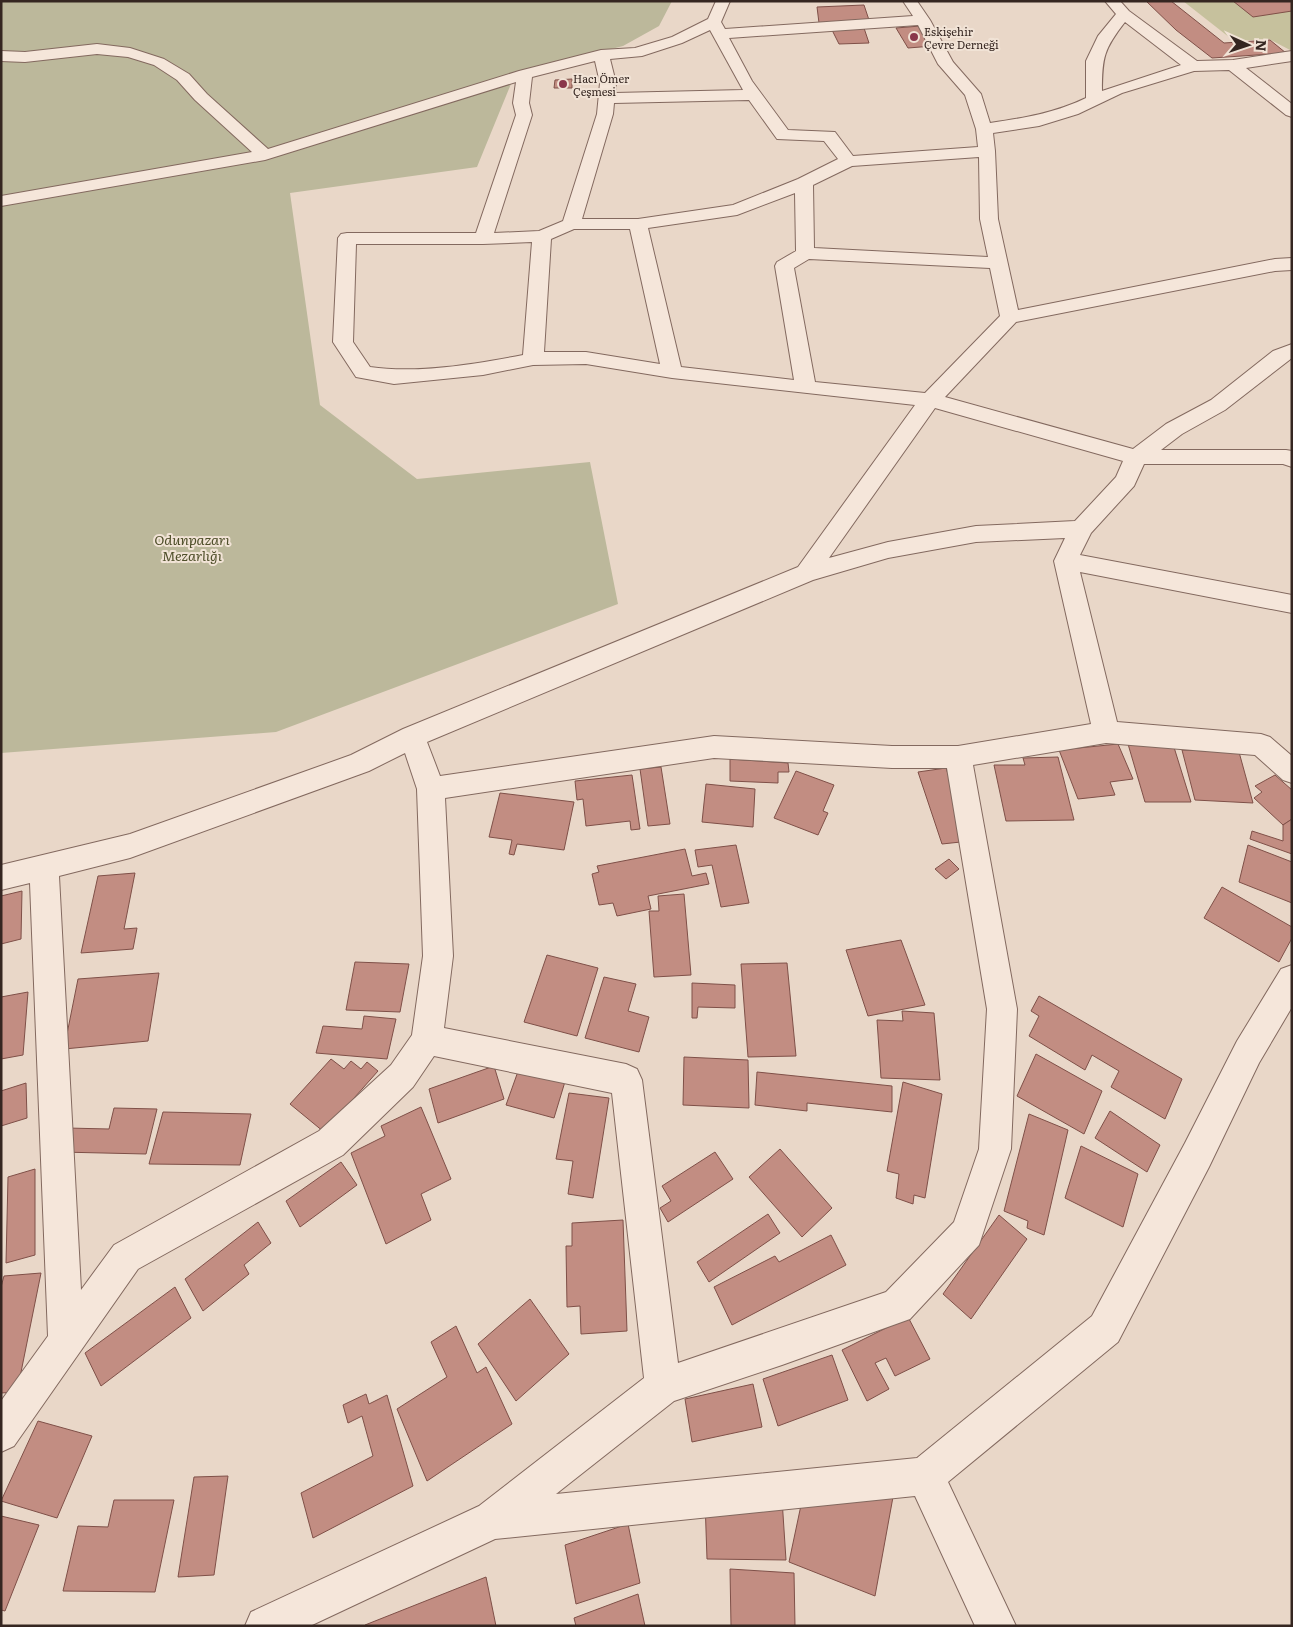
<svg xmlns="http://www.w3.org/2000/svg" width="1293" height="1627" font-family="Literata,serif">
	<style>
		.green { fill: #c6c19d }
		.cemetery { fill: #bcb89b }
		.building { fill: #c28d82; stroke: #7f5048 }
		.lines { fill: none; stroke-linecap: round; stroke-linejoin: round }
		.minor-casing { stroke: #83695f; stroke-width: 2 }
		.minor { fill: #f5e6da; fill-rule: evenodd }
		.poi-dot { fill: #8a364b; stroke: #f1e3d6; stroke-width: 2 }
		.labels { text-anchor: middle; dominant-baseline: central; stroke-width: 4; stroke-linejoin: round; paint-order: stroke }
		.far-poi-label { font-size: 11px; fill: #352621; stroke: #f1e3d6; text-anchor: start }
		.park-label { font-size: 14px; font-style: italic; fill: #4f4f2a; stroke: #f1e3d6 }
	</style>
	<rect width="100%" height="100%" fill="#e9d7c8"/>
	<path class="green" d="M1183,1h109v50l-23,-12 -35,2z"/>
	<path class="cemetery" d="M1,1h671l-13,25 -36,20 -108,28 -38,93 -187,26 30,212 97,74 173,-17 28,142 -342,128 -275,21z"/>
	<g class="building">
		<path d="M1146,1h25l53,42 46,-3 16,13 -74,5 -36,-28z"/>
		<path d="M1233,1h59v10l-39,6z"/>
		<path d="M864,5l6,18h-51l-2,-16z"/>
		<path d="M920,26l13,20 -25,2 -12,-20z"/>
		<path d="M864,28l5,15 -30,1 -7,-14z"/>
		<path d="M572,79v9h-18l1,-8z"/>
		<path d="M1118,744l15,35 -23,3 5,13 -37,4 -19,-49z"/>
		<path d="M1128,744h45l18,58h-46z"/>
		<path d="M1182,750l57,2 14,51 -58,-3z"/>
		<path d="M1058,757l16,63 -68,1 -12,-56h31l-2,-7z"/>
		<path d="M730,759l58,4 1,9h-11v11l-48,-2z"/>
		<path d="M661,767l9,57 -22,2 -8,-57z"/>
		<path d="M946,768l24,73 -28,3 -24,-72z"/>
		<path d="M796,771l38,14 -11,26 5,2 -10,22 -44,-17z"/>
		<path d="M632,775l8,54 -9,1 -1,-9 -44,5 -3,-27 -6,1 -2,-19z"/>
		<path d="M1275,775l17,15v29l-9,6 -29,-27 8,-6 -7,-6z"/>
		<path d="M706,784l49,5 -2,38 -51,-5z"/>
		<path d="M500,793l74,9 -10,48 -47,-6 -3,11 -5,-1 3,-14 -23,-3z"/>
		<path d="M1292,819v35l-42,-15 2,-8 31,10v-16z"/>
		<path d="M736,845l13,58 -28,4 -9,-42 -14,2 -3,-17z"/>
		<path d="M1248,845l44,17v41l-53,-21z"/>
		<path d="M685,849l7,27 14,-3 3,11 -61,12 3,13 -34,7 -4,-13 -14,2 -7,-31 7,-2 -2,-6z"/>
		<path d="M949,859l10,10 -13,10 -11,-10z"/>
		<path d="M135,873l-11,56 13,-1 -4,21 -52,4 17,-77z"/>
		<path d="M1222,887l70,40v11l-13,24 -75,-44z"/>
		<path d="M22,891l-1,48 -20,5v-48z"/>
		<path d="M684,894l7,81 -37,2 -5,-66h10l-1,-15z"/>
		<path d="M901,940l24,65 -57,11 -22,-66z"/>
		<path d="M547,955l51,13 -21,68 -53,-14z"/>
		<path d="M355,962l54,2 -9,48 -54,-2z"/>
		<path d="M787,963l9,93 -48,1 -7,-93z"/>
		<path d="M159,973l-11,68 -84,8 14,-70z"/>
		<path d="M604,977l32,7 -8,27 21,6 -10,35 -54,-14z"/>
		<path d="M692,983l43,2v23l-37,-1 -1,11h-5z"/>
		<path d="M28,992l-5,63 -22,4v-62z"/>
		<path d="M1039,996l143,83 -17,40 -54,-32 8,-16 -27,-16 -7,15 -56,-34 10,-20 -8,-5z"/>
		<path d="M902,1011l32,2 6,67 -59,-2 -4,-58 26,1z"/>
		<path d="M364,1016l32,3 -9,40 -71,-6 7,-27 39,3z"/>
		<path d="M1036,1054l66,37 -18,43 -67,-38z"/>
		<path d="M684,1057l64,3 1,48 -66,-3z"/>
		<path d="M331,1059l13,10 7,-8 10,8 6,-7 11,9 -54,61 -34,-28z"/>
		<path d="M521,1063l46,12 -13,43 -48,-13z"/>
		<path d="M494,1066l10,33 -66,24 -9,-34z"/>
		<path d="M757,1072l135,14v26l-85,-9v8l-52,-6z"/>
		<path d="M903,1082l39,12 -17,104 -11,-3 -1,9 -17,-6 3,-24 -12,-3z"/>
		<path d="M26,1083l1,35 -26,8v-35z"/>
		<path d="M569,1093l40,5 -16,100 -25,-4 5,-33 -17,-2z"/>
		<path d="M421,1107l30,72 -30,15 10,26 -45,24 -35,-91 34,-17 -4,-10z"/>
		<path d="M114,1108l43,1 -11,45 -86,-2 7,-24 42,1z"/>
		<path d="M1110,1111l50,34 -13,27 -52,-34z"/>
		<path d="M163,1112l88,2 -11,51 -91,-1z"/>
		<path d="M1029,1114l39,16 -24,105 -17,-7 1,-7 -24,-10z"/>
		<path d="M1081,1146l57,28 -15,53 -58,-29z"/>
		<path d="M780,1149l52,59 -30,29 -53,-60z"/>
		<path d="M715,1152l18,27 -65,43 -8,-14 11,-7 -9,-15z"/>
		<path d="M341,1162l16,23 -57,42 -14,-26z"/>
		<path d="M35,1169v86l-29,8 2,-86z"/>
		<path d="M768,1214l12,19 -71,49 -12,-20z"/>
		<path d="M999,1215l28,24 -56,80 -28,-25z"/>
		<path d="M623,1220l4,111 -46,3 -1,-28 -13,1 -1,-61h6v-23z"/>
		<path d="M258,1222l13,21 -27,22 5,9 -46,37 -18,-32z"/>
		<path d="M831,1235l15,30 -114,60 -18,-38 61,-31 4,6z"/>
		<path d="M41,1273l-24,119 -16,1v-106l3,-11z"/>
		<path d="M175,1287l16,31 -90,68 -16,-33z"/>
		<path d="M530,1299l39,55 -53,47 -38,-57z"/>
		<path d="M908,1317l22,42 -35,17 -9,-18 -11,5 14,26 -22,12 -25,-51z"/>
		<path d="M456,1326l21,47 9,-6 26,57 -85,57 -30,-72 50,-32 -16,-35z"/>
		<path d="M832,1355l16,45 -70,26 -15,-47z"/>
		<path d="M753,1384l9,43 -70,15 -7,-43z"/>
		<path d="M366,1394l3,10 18,-9 26,91 -100,52 -12,-45 72,-37 -11,-40 -14,7 -5,-18z"/>
		<path d="M38,1421l54,15 -35,82 -56,-17z"/>
		<path d="M228,1476l-14,99 -36,2 16,-100z"/>
		<path d="M804,1491l89,6 -18,99 -86,-34z"/>
		<path d="M782,1499l4,61 -79,-1 -2,-59z"/>
		<path d="M114,1500h60l-19,92 -92,-1 15,-65 30,1z"/>
		<path d="M1,1516l38,9 -34,86 -4,-1z"/>
		<path d="M628,1524l12,59 -64,21 -11,-59z"/>
		<path d="M730,1569l64,4 1,53h-64z"/>
		<path d="M486,1577l10,49h-131v-1z"/>
		<path d="M638,1594l7,32h-69l-2,-8z"/>
	</g>
	<g class="lines">
		<g class="minor-casing">
			<path id="minor" d="M716,1h14l-9,21 4,7 188,-13 -10,-15h14l13,19 23,42 28,32 9,29c34,-5 65,-10 96,-25v-37l12,-25 18,-22 -11,-13h15l9,10 68,50 36,-1 59,-9v10l-46,7 46,36v13l-6,-2 -57,-45 -35,1 -72,22 -44,21 -39,12 -46,7 2,18 3,68 20,91 257,-51 17,-1v12l-17,1 -259,51 -71,75 188,52 33,-25 45,-24 62,-49 19,-7v14l-67,52 -43,24 -21,16h125l6,1v16l-9,-3h-139l-10,22 -43,47 -11,22 212,40v18l-212,-41 37,150 144,12 9,3 22,19v27l-9,-3 -28,-25 -149,-12 -133,22 44,244 -6,140 -32,96 -69,74 -128,46 -108,36 -118,93 361,-36 175,-142 93,-173 52,-102 44,-72 11,-4v42l-33,56 -50,104 -91,175 -170,140 68,144h-41l-60,-130 -420,43 -185,87h-65l6,-14 228,-106 165,-128 -32,-285 -178,-37 -21,31 -70,68 -205,114 -124,177 -13,6v-51l47,-65 -18,-453 -29,7v-25l129,-31 221,-79 52,-26 395,-162 117,-162 -243,-27 -86,-14 -53,1 -50,10 -89,9 -38,-7 -23,-35 5,-104 3,-4 6,-1h129l40,-118 -3,-12 3,-21 -251,78 -264,46v-10l251,-44 -57,-52 -18,-20 -23,-15 -26,-8 -31,-3 -72,8 -24,-1v-10l24,1 72,-8 33,4 34,11 25,15 18,20 61,55 251,-78 82,-21 34,-2 37,-11 36,-18zM1125,22l56,43 -79,26c0,-34 2,-42 23,-69zM918,25l20,39 27,31 11,34 2,18 -125,9 -18,-24 -47,-2 -36,-49 -23,-43zM710,30l33,60 -128,3 1,-10 -6,-24 32,-3 40,-13zM595,61l5,22 -3,31 -34,107 -24,10 -45,2 38,-118 -3,-12 3,-26zM749,100l28,39 47,2 14,18 -40,20 -65,26 -95,14h-56l31,-105 1,-11zM979,157l1,62 8,38 -174,-9 -1,-63 39,-19zM795,193l1,58 -19,11 -2,4 19,114 -113,-13 -33,-139 89,-13zM574,229h56l30,135 -74,-12h-42l7,-113zM532,242l-9,113c-48,9 -105,19 -153,12l-17,-25 3,-98h127zM809,259l181,9 10,48 -75,77 -110,-11 -21,-114zM935,408l188,53 -7,16 -41,44 -99,5 -88,16 -59,16zM1065,538l-11,23 37,163 -133,22h-66l-178,-10 -274,40 -13,-34 386,-162 75,-22 88,-16zM405,753l12,36 6,167 -11,79 -21,30 -72,66 -205,114 -33,45 -22,-414 71,-18 239,-87zM714,758l178,10h55l40,241 -8,140 -25,73 -68,70 -208,71 -36,-283 -5,-11 -11,-5 -182,-36 9,-72 -8,-158z"/>
		</g>
		<use href="#minor" class="minor"/>
	</g>
	<g class="poi-dot">
		<circle cx="914" cy="37" r="5"/>
		<circle cx="563" cy="84" r="5"/>
	</g>
	<g class="labels">
		<g class="far-poi-label">
			<text x="924" y="31">Eskişehir<tspan x="924" dy="13">Çevre Derneği</tspan></text>
			<text x="573" y="78">Hacı Ömer<tspan x="573" dy="13">Çeşmesi</tspan></text>
		</g>
		<g class="park-label">
			<text x="192" y="539">Odunpazarı<tspan x="192" dy="16">Mezarlığı</tspan></text>
		</g>
	</g>
	<rect width="1293" height="1627" fill="none" stroke="#352621" stroke-width="5"/>
	<g transform="translate(1248 45) rotate(93)" stroke="#f1e3d6" stroke-width="4" paint-order="stroke">
	<path d="M0-4L9 19L0 12L-9 19Z" fill="#352621"/>
	<text y="-8" font-size="14" font-weight="bold" text-anchor="middle" fill="#352621">N</text>
	</g>
</svg>
